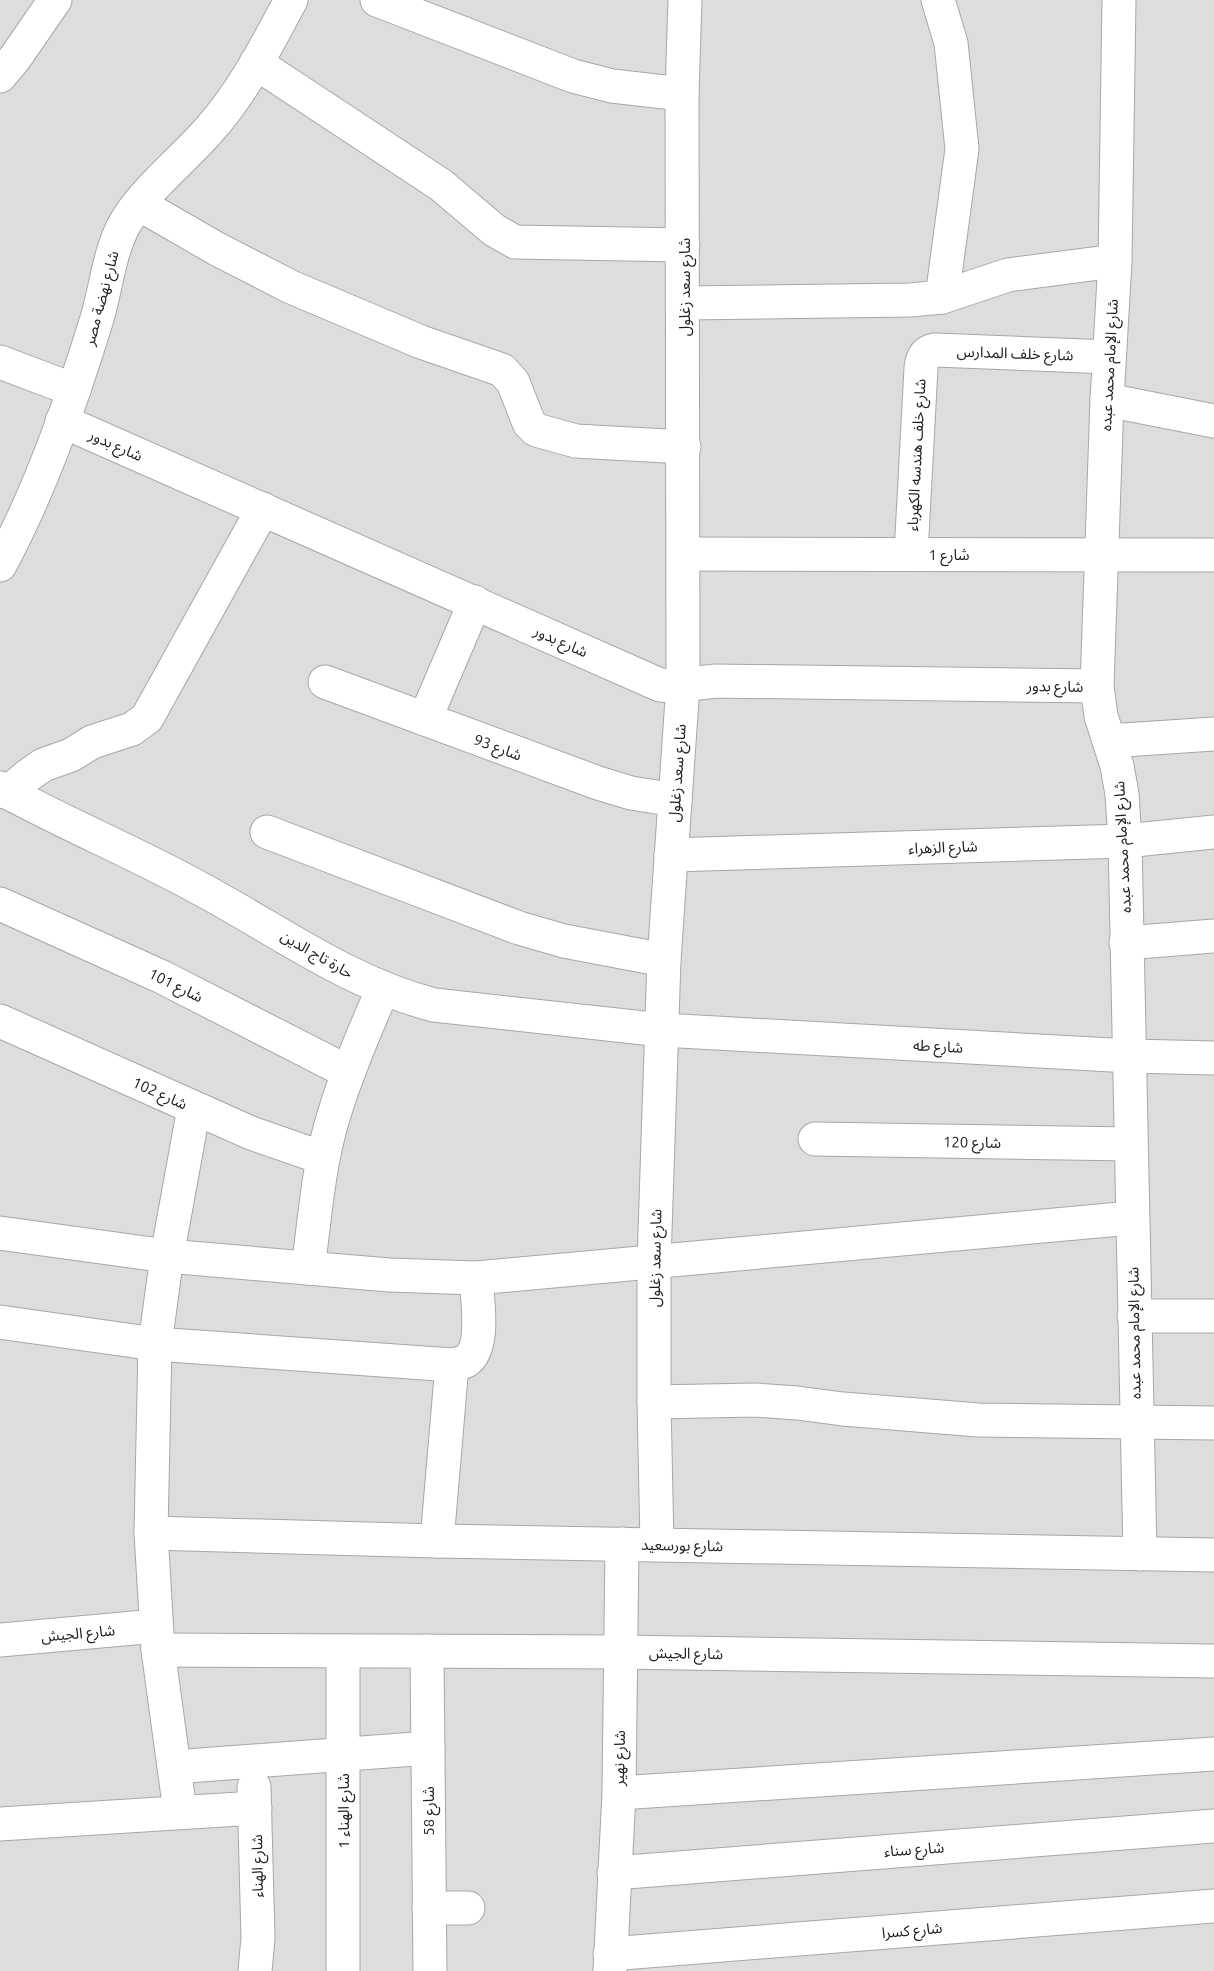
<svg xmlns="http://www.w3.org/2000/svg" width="1214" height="1971" font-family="Ubuntu,'Noto Sans Arabic',sans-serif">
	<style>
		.residential { fill: #dedddd }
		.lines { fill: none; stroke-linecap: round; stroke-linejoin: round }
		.minor-casing { stroke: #a7a7a7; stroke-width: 35 }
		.minor { stroke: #fff; stroke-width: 33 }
		.labels { text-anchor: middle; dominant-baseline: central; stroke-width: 4.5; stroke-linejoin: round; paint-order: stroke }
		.street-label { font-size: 15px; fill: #202020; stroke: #fff }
	</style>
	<rect width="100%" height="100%" fill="#f1ede6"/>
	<rect class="residential" x="0" y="0" width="1214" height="1971"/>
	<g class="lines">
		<g class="minor-casing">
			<g id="minor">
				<path d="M377,0l196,76 39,10 70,8"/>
				<path d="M938,0l13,43 11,106 -20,148"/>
				<path d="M1119,0l-4,261 -8,139 -10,286 4,30 16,50 5,28 3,47 15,713"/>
				<path d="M256,63l185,122 53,45 21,12 168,3"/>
				<path d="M0,76l15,-18 40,-58"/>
				<path d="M139,204l78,45 74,38 130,55 81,28 11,12 16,41 7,7 40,11 108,6"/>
				<path d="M684,303l226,-3 32,-3 66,-22 107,-14"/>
				<path d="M0,362l74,28"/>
				<path d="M1107,400l107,21"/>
				<path d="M62,421l598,264 11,1 45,-5 381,5"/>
				<path d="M684,554l530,1"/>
				<path d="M911,554l10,-186c1,-10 4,-16 14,-18l174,7"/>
				<path d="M0,565c40,-74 70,-160 95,-240 11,-33 13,-70 29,-100 19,-34 59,-65 85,-95 34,-38 58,-85 82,-130"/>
				<path d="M325,682l273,101 33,10 44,7"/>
				<path d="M425,719l50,-117"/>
				<path d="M1109,741l105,-7"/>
				<path d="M0,788c65,36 134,64 199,100 77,41 149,95 235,117l228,25 468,26 84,2"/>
				<path d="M8,793l18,-16 17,-12 28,-10 21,-13 40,-13 15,-11 116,-209"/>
				<path d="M267,832l252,96 45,13 100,19"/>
				<path d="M671,855l454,-14 89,-9"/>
				<path d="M0,904l162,73 186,95"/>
				<path d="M1126,943l88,-7"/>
				<path d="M0,1021l251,112 72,25"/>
				<path d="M815,1139l315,5"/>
				<path d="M0,1233l167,23 222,19 87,3 655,-60"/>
				<path d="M308,1268c7,-49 10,-101 25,-150 13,-44 31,-86 50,-129"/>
				<path d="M1134,1316h80"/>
				<path d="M0,1322l155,22 297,21c4,-1 10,-2 14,-4 20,-13 11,-63 10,-83"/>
				<path d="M654,1402l101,-2 42,3 46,6 135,11 236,3"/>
				<path d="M151,1533l286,8 777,14"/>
				<path d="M437,1541l15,-176"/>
				<path d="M657,1545l-3,-143v-140l10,-302 19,-275 -1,-591 3,-94"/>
				<path d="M0,1640l156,-14"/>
				<path d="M158,1650l463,2 593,9"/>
				<path d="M343,1651v320"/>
				<path d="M427,1651l3,320"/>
				<path d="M174,1767l254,-19"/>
				<path d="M254,1787l4,151 -3,33"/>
				<path d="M619,1793l595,-39"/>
				<path d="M180,1811l-22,-161 -7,-117 4,-189 12,-88 27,-148"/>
				<path d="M0,1824l255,-16"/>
				<path d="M614,1873l600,-47"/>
				<path d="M429,1908h39"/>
				<path d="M610,1954l604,-48"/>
				<path d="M610,1971l9,-178 3,-249"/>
			</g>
		</g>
		<use href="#minor" class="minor"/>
	</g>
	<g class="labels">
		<g class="street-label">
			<text transform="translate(684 287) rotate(-90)">شارع سعد زغلول</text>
			<text transform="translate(101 298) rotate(-75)">شارع نهضة مصر</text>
			<text transform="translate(1015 353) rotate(2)">شارع خلف المدارس</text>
			<text transform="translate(1109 365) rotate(-87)">شارع الإمام محمد عبده</text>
			<text transform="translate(116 445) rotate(24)">شارع بدور</text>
			<text transform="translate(916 455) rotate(-87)">شارع خلف هندسه الكهرباء</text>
			<text x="949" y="554">شارع 1</text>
			<text transform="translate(561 641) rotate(24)">شارع بدور</text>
			<text transform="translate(1055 686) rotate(1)">شارع بدور</text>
			<text transform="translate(498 747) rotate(20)">شارع 93</text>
			<text transform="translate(677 773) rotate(-86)">شارع سعد زغلول</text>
			<text transform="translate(943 847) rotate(-2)">شارع الزهراء</text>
			<text transform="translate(1122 847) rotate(-93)">شارع الإمام محمد عبده</text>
			<text transform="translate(317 954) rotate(30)">حارة تاج الدين</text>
			<text transform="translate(176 985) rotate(26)">شارع 101</text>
			<text transform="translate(938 1046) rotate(3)">شارع طه</text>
			<text transform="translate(160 1093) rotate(24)">شارع 102</text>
			<text transform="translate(972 1142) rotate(1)">شارع 120</text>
			<text transform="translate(655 1258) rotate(-89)">شارع سعد زغلول</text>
			<text transform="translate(1134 1333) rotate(-91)">شارع الإمام محمد عبده</text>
			<text transform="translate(682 1545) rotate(1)">شارع بورسعيد</text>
			<text transform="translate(78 1633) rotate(-5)">شارع الجيش</text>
			<text transform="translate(686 1653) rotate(1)">شارع الجيش</text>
			<text transform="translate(619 1758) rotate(-89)">شارع نهير</text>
			<text transform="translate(343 1811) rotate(-90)">شارع الهناء 1</text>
			<text transform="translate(428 1811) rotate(-90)">شارع 58</text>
			<text transform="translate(914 1849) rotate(-4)">شارع سناء</text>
			<text transform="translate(257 1866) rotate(-91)">شارع الهناء</text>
			<text transform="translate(912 1930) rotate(-5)">شارع كسرا</text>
		</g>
	</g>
</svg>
